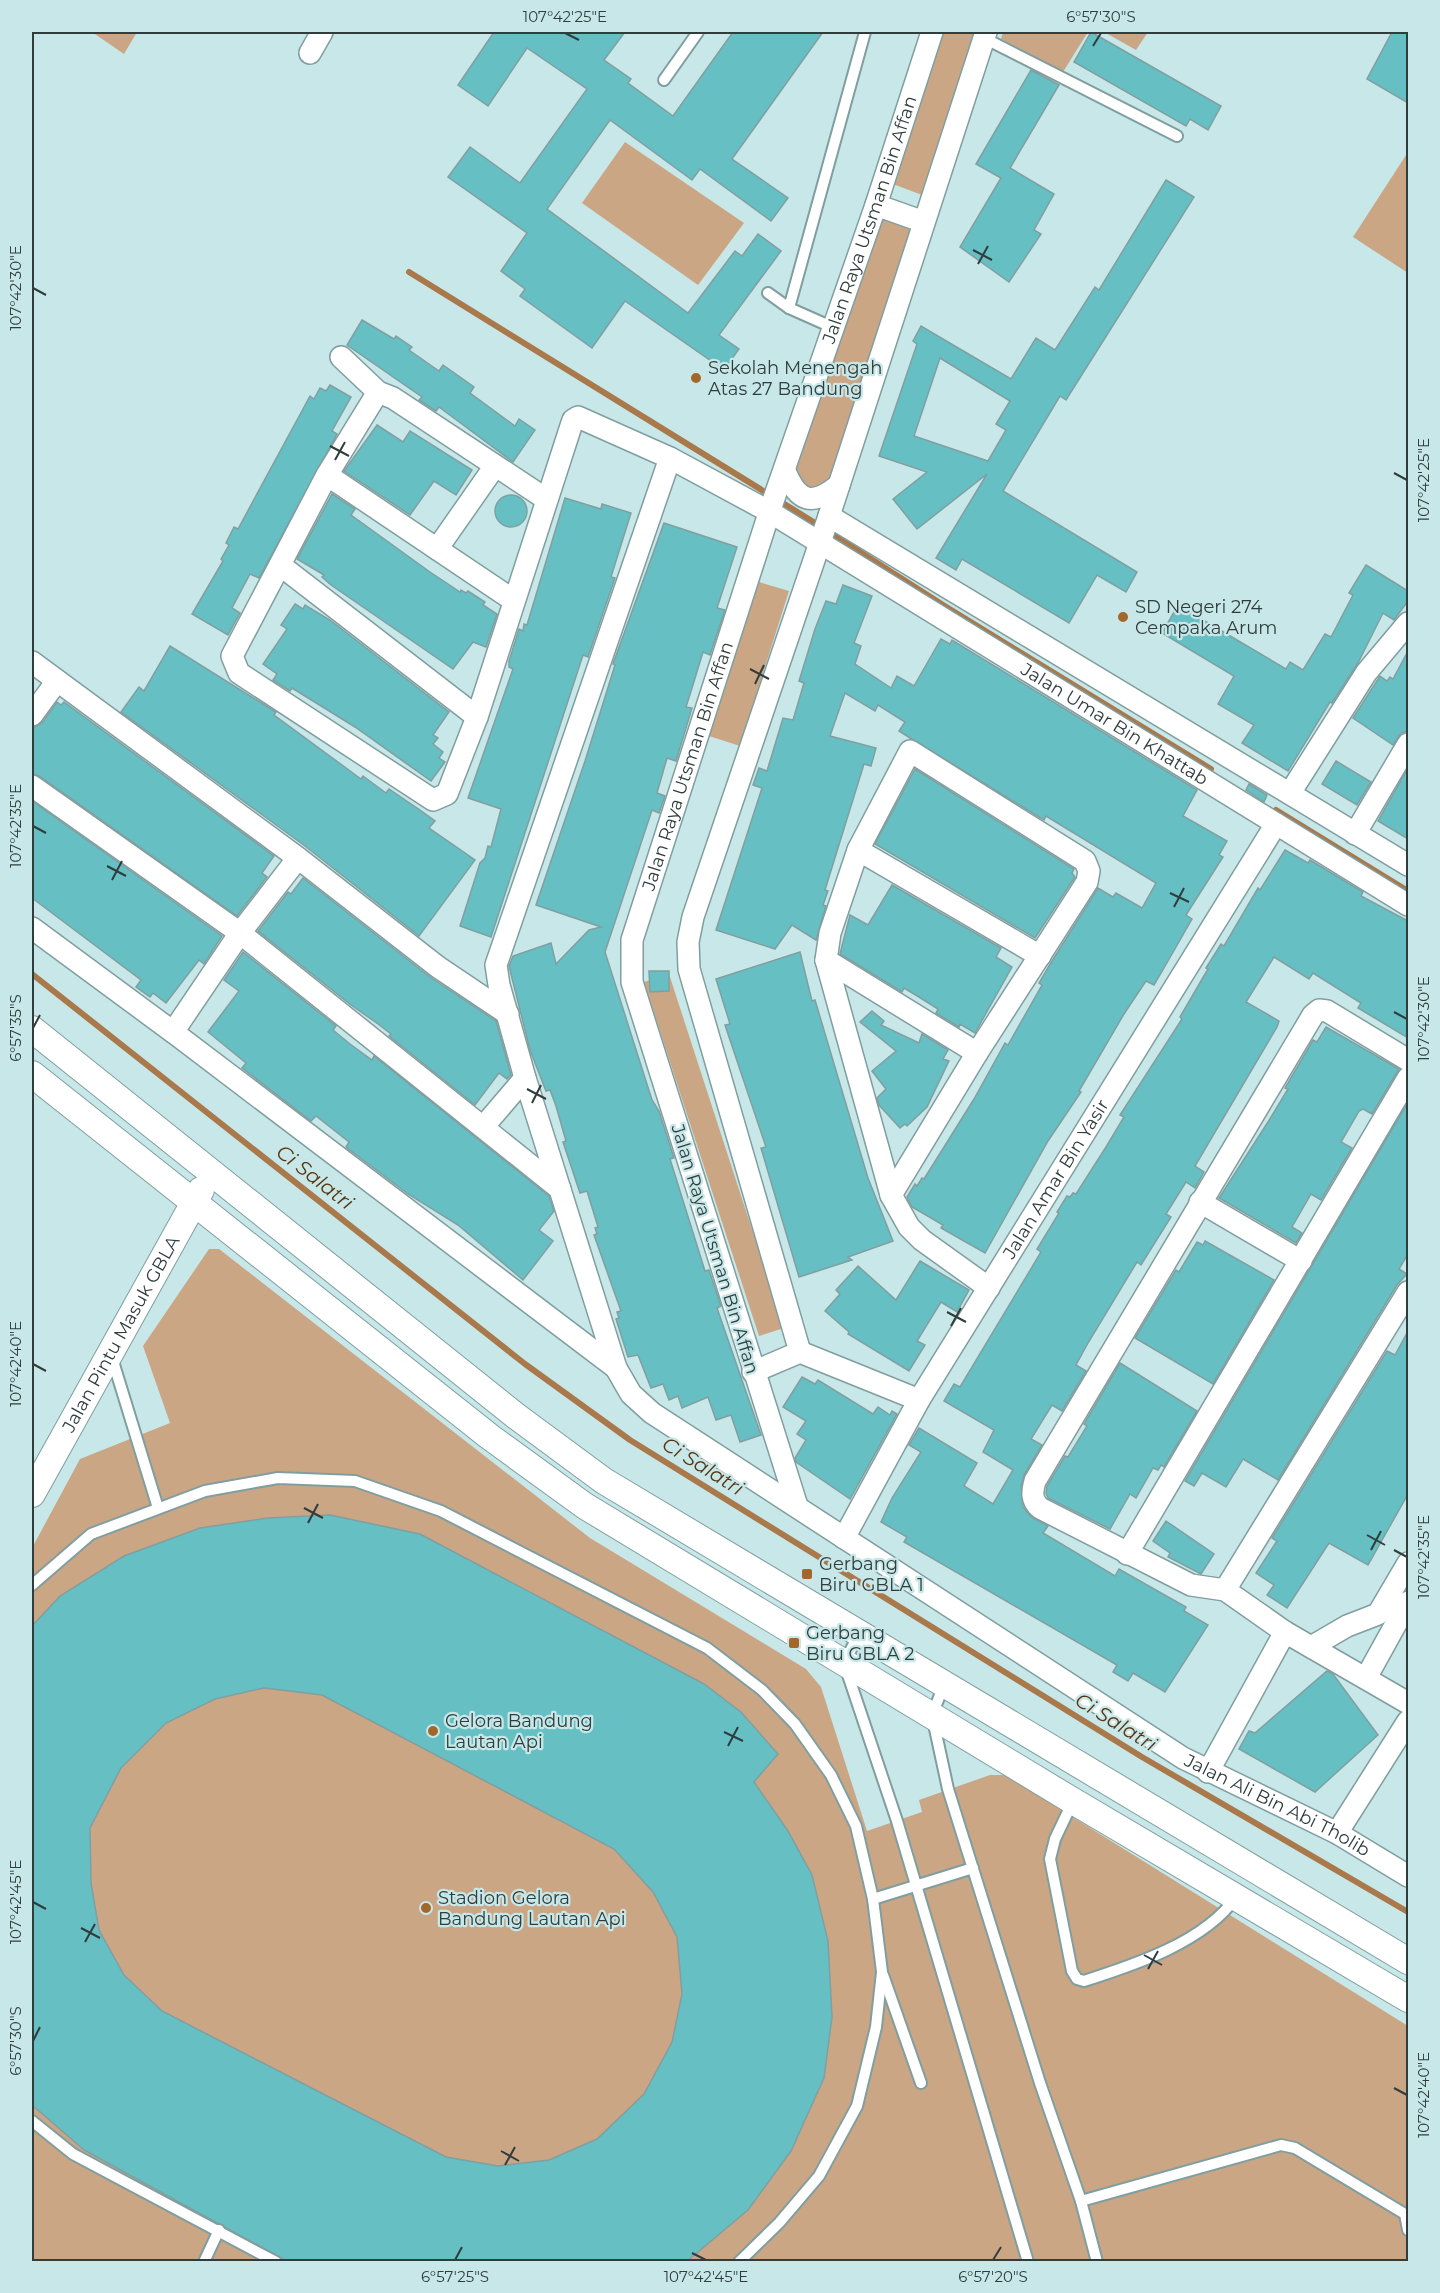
<svg xmlns="http://www.w3.org/2000/svg" width="1440" height="2293" font-family="Montserrat,sans-serif">
	<style>
		.green { fill: #cba685 }
		.lines { fill: none; stroke-linecap: round; stroke-linejoin: round }
		.stream { stroke: #a9784b; stroke-width: 6 }
		.building { fill: #65bfc3; stroke: #819fa0; stroke-width: 1.5; fill-rule: evenodd }
		.service-casing { stroke: #809e9f; stroke-width: 14 }
		.minor-casing { stroke: #809e9f; stroke-width: 24 }
		.tertiary-casing { stroke: #809e9f; stroke-width: 28 }
		.service { stroke: #fff; stroke-width: 10 }
		.minor { stroke: #fff; stroke-width: 21 }
		.tertiary { stroke: #fff; stroke-width: 26 }
		.ticks { fill: none; stroke: #303d3d; stroke-width: 2 }
		.poi-dot { fill: #a3672a; stroke: #c7e7e8; stroke-width: 2 }
		.labels { text-anchor: middle; dominant-baseline: central; stroke-width: 4.5; stroke-linejoin: round; paint-order: stroke }
		.street-label { font-size: 18px; fill: #303d3d; stroke: #c7e7e8 }
		.poi-label { font-size: 18px; fill: #303d3d; stroke: #c7e7e8; text-anchor: start }
		.water-label { font-size: 20px; font-style: italic; fill: #583511; stroke: #c7e7e8 }
		.neatline { fill: none; stroke: #303d3d; stroke-width: 2 }
		.ticks-label { font-size: 15px; text-anchor: middle; fill: #303d3d }
	</style>
	<rect width="100%" height="100%" fill="#c7e7e8"/>
	<g class="green">
		<path d="M92,32h45l-13,22z"/>
		<path d="M943,32h35l-56,163 -29,-11z"/>
		<path d="M1003,32h85l-25,40 -62,-33z"/>
		<path d="M1104,32h44l-12,18z"/>
		<path d="M625,142l119,81 -46,62 -116,-82z"/>
		<path d="M1408,152v121l-55,-36z"/>
		<path d="M881,218l31,12 -85,255 -21,4 -11,-16z"/>
		<path d="M759,582l30,9 -49,155 -31,-10z"/>
		<path d="M669,974l115,354 -25,8 -115,-354z"/>
		<path d="M209,1249h10l371,289 216,131 15,18 46,144 55,-19 -3,-12 71,-25h15l403,251v235h-1376v-713l48,-89 90,-36 -27,-77z"/>
	</g>
	<g class="lines">
		<g class="stream">
			<path d="M409,272l411,254"/>
			<path d="M829,532l114,73 268,164"/>
			<path d="M1276,810l132,81"/>
			<path d="M32,974l493,390 105,76 512,317 266,155"/>
		</g>
	</g>
	<g class="building">
		<path d="M494,32h131l-21,28 27,19 -3,4 45,33 60,-84h90l-91,127 56,39 -17,23 -71,-52 -8,11 -82,-60 -63,89 141,104 47,-62 7,5 16,-22 23,17 -62,84 20,14 -15,21 -99,-69 -33,47 -72,-52 5,-7 -24,-18 26,-38 -79,-56 22,-30 50,36 67,-94 -60,-41 -39,58 -30,-21z"/>
		<path d="M1091,32l130,74 -13,24 -18,-11 -4,7 -112,-64z"/>
		<path d="M1392,32h16v71l-41,-24z"/>
		<path d="M1031,70l28,15 -49,83 44,26 -20,36 7,4 -32,48 -49,-35 41,-69 -25,-14z"/>
		<path d="M1166,180l28,17 -128,203 -6,-4 -57,95 134,81 -11,20 -29,-17 -28,48 -107,-64 -6,11 -20,-12 51,-84 -70,55 -24,-30 34,-27 -48,-16 38,-112 -4,-3 8,-15 90,53 25,-41 19,12 40,-63 4,3zM940,358l70,43 -14,23 10,6 -18,31 -74,-25z"/>
		<path d="M362,320l32,19 2,-3 16,11 -3,3 30,21 4,-6 31,22 -4,6 45,33 4,-7 16,11 -22,32 -74,-55 -3,4 -17,-11 3,-3 -75,-52z"/>
		<path d="M330,385l21,12 -19,34 5,3 -78,144 -9,-4 -18,34 8,5 -12,22 -36,-21 31,-53 -2,-2 8,-14 -3,-2 8,-16 4,2 72,-133 4,3 6,-11 6,3z"/>
		<path d="M377,425l26,17 7,-11 62,39 -16,25 -22,-14 -24,34 -66,-44z"/>
		<path d="M332,494l23,15 -4,6 79,57 30,20 1,-2 5,3 2,-2 17,11 -2,3 14,9 -11,33 -13,-5 -20,27 -122,-84 -9,-8 2,-2 -27,-16z"/>
		<circle cx="511" cy="511" r="16"/>
		<path d="M565,498l36,11 1,-5 29,9 -20,64 4,1 -27,79 -5,-2 -92,282 -31,-11 20,-63 5,-5 3,-12 3,1 10,-38 -33,-11 45,-129 -4,-2v-6l10,-32 4,2 1,-7 3,1z"/>
		<path d="M664,523l73,24 -20,61 8,2 -15,45 -7,-3 -11,36 -6,19 6,1 -16,53 -9,-3 -10,35 8,3 -6,17 -7,-3 -47,142 47,148 7,11 15,47 -4,1 35,112 4,-1 12,36 -4,2 44,127 -21,7 -9,-27 -15,5 -8,-23 -26,11 -4,-12 -9,4 -6,-16 -12,4 -13,-33 -10,2 -12,-38 3,-1 -2,-6 4,-1 -27,-76 3,-1 -2,-6 3,-1 -11,-36 -7,2 -17,-51 3,-1 -10,-35 -6,-16 -4,1 -16,-41 -21,-84 4,-10 38,-13 5,21 33,-34 12,-3 -65,-22 49,-144 30,-96 -2,-1z"/>
		<path d="M1366,565l42,26v10l-14,19 -11,-7 -25,50 -26,40 -2,-1 -42,69 -46,-28 12,-18 -36,-21 16,-28 -72,-43 16,-28 108,64 4,-7 13,8 22,-36 6,3 22,-42 -4,-2z"/>
		<path d="M843,585l29,11 -18,47 7,3 -6,18 36,24 6,-12 17,10 27,-47 9,5 2,-4 245,150 -14,26 44,25 -8,14 4,2 -37,58 6,4 -24,42 -14,24 -8,-4 -22,33 -45,77 2,1 -33,49 -63,112 -44,-25 2,-3 -31,-18 -5,-10 8,-13 2,2 5,-8 2,1 50,-80 31,-56 3,2 34,-60 -3,-2 13,-22 46,-73 15,9 3,-4 26,15 14,-25 -110,-67 -2,4 -134,-82 -11,-7 6,-9 -27,-17 -3,6 -30,-18 -15,43 46,12 -5,18 -7,-2 -39,126 3,1 -5,14 3,1 -10,34 -24,-15 -17,24 -59,-19 46,-142 -9,-3 6,-17 8,3 16,-53 10,2 11,-37 -5,-2 16,-52 11,-28 10,3z"/>
		<path d="M295,604l8,5 2,-4 25,15 119,92 -16,23 5,3 -5,6 10,8 -4,6 6,4 -14,19 -76,-54 -63,-39 -2,3 -17,-11 4,-6 -14,-10 24,-35 -6,-4z"/>
		<path d="M170,646l106,66 -2,3 87,64 2,-3 23,17 3,-4 31,21 15,11 -6,7 46,32 -56,76 -114,-90 -184,-134 18,-25 5,4z"/>
		<path d="M1408,651v80l-7,2 -8,12 -40,-27 27,-42 7,5 3,-4 3,2z"/>
		<path d="M57,702l4,3 3,-3 210,154 -12,17 5,4 -30,39 -198,-140 -7,-2v-46l10,-5z"/>
		<path d="M1336,761l35,21 -14,23 -35,-21z"/>
		<path d="M1408,768v71l-30,-18z"/>
		<path d="M915,769l159,100 -2,4 3,4 -40,61 -160,-94z"/>
		<path d="M1249,784l18,11 -3,7 -18,-12z"/>
		<path d="M32,801l190,135 -18,28 -5,-4 -33,43 -13,-10 -3,4 -14,-10 5,-7 -109,-82z"/>
		<path d="M1285,850l23,13 2,-3 53,32 -2,4 47,25v117l-50,-30 3,-5 -48,-30 -4,6 -35,-22 -28,45 33,19 -2,6 -82,139 9,6 -9,16 -9,-6 -20,32 5,3 -30,48 -4,-3 -49,81 -12,22 10,6 -24,40 -10,-6 -21,34 11,6 -18,30 -3,11 2,21 8,10 17,9 -5,7 72,43 4,-7 67,38 -2,4 24,14 -43,67 -32,-19 -5,8 -15,-9 4,-7 -213,-123 3,-5 -26,-15 11,-24 29,-46 -12,-7 10,-17 58,35 -13,23 29,18 20,-34 -30,-18 11,-22 -50,-29 10,-17 6,3 81,-135 -4,-3 22,-36 -2,-1 10,-16 3,1 3,-4 3,1 30,-47 18,-30 -4,-2 62,-96 -2,-2 28,-48 -2,-1 15,-24 3,2 34,-58 2,2z"/>
		<path d="M303,878l127,99 66,44 15,54 -4,4 -8,-6 -24,32 -86,-69 2,-2 -13,-10 -27,-19 -93,-74 30,-39 3,2z"/>
		<path d="M892,885l109,63 -5,9 16,10 -37,66 -15,-9 -1,3 -23,-14 2,-4 -19,-12 -15,-9 -2,4 -62,-38 10,-39 18,10z"/>
		<path d="M243,952l93,74 -3,4 17,14 22,16 2,-4 175,140 5,15 -15,19 14,11 -30,39 -65,-55 -50,-31 -62,-47 3,-5 -33,-26 -5,5 -69,-53 4,-5 -38,-31 31,-41 -15,-11z"/>
		<path d="M800,952l12,49 3,-1 53,178 25,63 -45,16 4,3 -53,17 -38,-129 5,-1 -41,-122 5,-1 -14,-45z"/>
		<path d="M649,971h20v20l-19,1z"/>
		<path d="M872,1011l12,10 -3,4 38,18 3,-9 26,16 -5,9 6,2 -22,46 -20,19 -2,-2 -5,4 -21,-23 -2,-7 9,-9 -14,-18 24,-20 -36,-29z"/>
		<path d="M1326,1027l73,42 -27,45 -9,-5 -4,2 -18,31 11,6 -31,52 -10,-6 -19,33 10,6 -6,10 -77,-45 49,-76 20,-33 -3,-1 28,-48 4,2z"/>
		<path d="M1408,1102v152l-9,15 8,5 -10,11 -119,195 -35,-21 -17,28 -24,-14 -8,13 -9,-5z"/>
		<path d="M1205,1241l69,39 -61,104 -78,-46 41,-68 3,2 18,-30 6,3z"/>
		<path d="M920,1261l49,29 -12,22 -16,-10 -24,39 8,4 -16,26 -61,-37 1,-2 -24,-21 15,-17 -4,-4 22,-24 38,34z"/>
		<path d="M1408,1331v163l-40,71 -39,-22 -42,65 -20,-13 7,-10 -18,-12 21,-32 -5,-3 115,-187 8,4z"/>
		<path d="M1120,1363l77,48 -33,56 -3,-2 -3,5 -5,-2 -17,30 -6,-4 -20,35 -62,-31 -2,-5 1,-7 18,-30 3,1 19,-31 -3,-2z"/>
		<path d="M802,1377l13,7 3,-4 55,34 5,-7 12,8 2,-4 5,3 -47,85 -54,-37 -1,-4 11,-18 -9,-6 9,-13 -23,-14z"/>
		<path d="M330,1515l90,19 284,150 37,28 37,42 -24,28 34,49 24,44 16,66 4,76 -8,61 -33,73 -43,59 -62,52h-398l-204,-112 -52,-45v-479l28,-30 64,-40 76,-28 68,-10zM264,1688l58,7 292,154 39,43 24,45 5,57 -10,48 -28,52 -47,45 -48,21 -51,6 -52,-9 -284,-146 -38,-36 -25,-45 -8,-47 -1,-55 31,-60 45,-45 49,-24z"/>
		<path d="M1166,1521l48,33 -13,20 -33,-17 2,-4 -17,-12z"/>
		<path d="M1327,1671l6,3 45,61 -63,57 -76,-43 10,-18 6,2z"/>
	</g>
	<g class="lines">
		<g class="service-casing">
			<g id="service">
				<path d="M984,38l193,98"/>
				<path d="M664,80l34,-48"/>
				<path d="M768,293l21,15 45,20"/>
				<path d="M789,308l76,-276"/>
				<path d="M112,1358l46,150"/>
				<path d="M32,1585l59,-51 114,-43 73,-13 77,3 86,30 266,137 55,42 33,34 36,51 25,51 17,73 9,73 -6,55 -19,79 -38,70 -40,47 -40,39"/>
				<path d="M859,1634l-15,29 53,158 131,441"/>
				<path d="M944,1685l-12,30 16,74 92,294 41,118 16,61"/>
				<path d="M1073,1801l-18,38 -5,20 22,112 5,8 7,2c50,-16 121,-39 152,-84"/>
				<path d="M873,1899l100,-31"/>
				<path d="M883,1975l38,108"/>
				<path d="M32,2121l41,33 203,108"/>
				<path d="M1081,2201l200,-56 14,3 110,66 3,16"/>
				<path d="M204,2262l15,-32"/>
			</g>
		</g>
		<g class="minor-casing">
			<g id="minor">
				<path d="M310,53l12,-21"/>
				<path d="M876,205l48,17"/>
				<path d="M341,357l37,35 15,6 153,101"/>
				<path id="s1" d="M378,392l-51,83 -95,181 7,17 194,127 14,-6 30,-77 93,-288 3,-9 5,-3 92,41 100,54 638,393"/>
				<path d="M785,471c13,31 27,36 54,14"/>
				<path d="M327,475l186,125"/>
				<path d="M829,516l579,349"/>
				<path d="M437,549l58,-83"/>
				<path d="M280,565l197,152"/>
				<path d="M32,662l266,196 140,109 70,47"/>
				<path d="M32,715l25,-34"/>
				<path d="M32,786l208,147 320,256"/>
				<path d="M1290,793l76,-120 42,-50"/>
				<path d="M1355,834l53,-90"/>
				<path d="M858,850l52,-99 175,110 4,10 -2,11 -110,171"/>
				<path d="M32,928l141,104 67,-99 58,-75"/>
				<path d="M826,960l65,235"/>
				<path id="s2" d="M173,1032l443,336 15,26 21,19 531,345 154,75 71,43"/>
				<path d="M1408,1060l-81,-49 -8,-1 -6,5 -278,466c-3,11 -4,19 5,27l151,77 34,5 60,42 123,71"/>
				<path d="M484,1126l41,-48"/>
				<path d="M1200,1202l101,59"/>
				<path d="M989,1288l-67,-48 -13,-13 -18,-32 86,-142 -151,-93 4,-27 28,-83 182,106"/>
				<path d="M800,1352l-111,-383 -1,-27 5,-25 136,-401 157,-484"/>
				<path d="M616,1368l-91,-290 -26,-93 -3,-20 174,-507"/>
				<path d="M753,1372l47,-20 119,48"/>
				<path id="s3" d="M797,1506l-165,-524v-42l140,-436 104,-299 56,-173"/>
				<path id="s4" d="M844,1538l75,-138 357,-576"/>
				<path d="M1127,1554l281,-476"/>
				<path d="M1225,1590l183,-298"/>
				<path d="M1311,1647l36,-21 31,-12 30,-51"/>
				<path d="M1366,1678l42,-76"/>
				<path d="M1208,1772l77,-140"/>
				<path d="M1337,1833l71,-112"/>
			</g>
		</g>
		<g class="tertiary-casing">
			<g id="tertiary">
				<path d="M32,1029l484,387 88,65 804,480"/>
				<path d="M32,1074l458,363 95,69 488,295 335,198"/>
				<path id="s5" d="M32,1494l169,-304"/>
			</g>
		</g>
		<use href="#service" class="service"/>
		<use href="#minor" class="minor"/>
		<use href="#tertiary" class="tertiary"/>
	</g>
	<path class="ticks" d="M565,33l14,7M1093,46l8,-13M973,250l19,10M978,264l10,-18M33,288l13,7M330,446l19,10M335,460l10,-18M1394,473l13,7M750,669l19,10M755,684l9,-19M33,826l13,7M107,866l19,10M112,880l10,-19M1170,893l19,9M1174,907l10,-19M1394,1012l13,7M33,1028l7,-13M527,1089l19,10M532,1103l9,-18M947,1312l19,10M951,1326l10,-18M33,1364l13,7M304,1508l19,10M308,1523l10,-19M1367,1535l18,10M1371,1550l10,-19M1394,1550l13,7M724,1732l19,9M728,1746l10,-19M33,1902l13,7M81,1928l19,10M85,1942l10,-18M1144,1955l18,10M1148,1969l10,-18M33,2041l7,-14M1394,2088l13,7M501,2151l18,10M505,2165l10,-18M692,2253l14,7M455,2260l7,-13M993,2260l8,-13"/>
	<g class="poi-dot">
		<circle cx="696" cy="378" r="6"/>
		<circle cx="1123" cy="617" r="6"/>
		<rect x="801" y="1568" width="12" height="12" rx="3"/>
		<rect x="788" y="1637" width="12" height="12" rx="3"/>
		<circle cx="433" cy="1731" r="6"/>
		<circle cx="426" cy="1908" r="6"/>
	</g>
	<g class="labels">
		<g class="street-label">
			<text stroke="none"><textPath href="#s3" startOffset="1350">Jalan Raya Utsman Bin Affan</textPath></text>
			<text stroke="none"><textPath href="#s1" startOffset="1587">Jalan Umar Bin Khattab</textPath></text>
			<text stroke="none"><textPath href="#s3" startOffset="774">Jalan Raya Utsman Bin Affan</textPath></text>
			<text stroke="none"><textPath href="#s4" startOffset="417">Jalan Amar Bin Yasir</textPath></text>
			<text transform="translate(715 1249) rotate(73)">Jalan Raya Utsman Bin Affan</text>
			<text stroke="none"><textPath href="#s5" startOffset="183">Jalan Pintu Masuk GBLA</textPath></text>
			<text stroke="none"><textPath href="#s2" startOffset="1353">Jalan Ali Bin Abi Tholib</textPath></text>
		</g>
		<g class="poi-label">
			<text x="708" y="368">Sekolah Menengah<tspan x="708" dy="21">Atas 27 Bandung</tspan></text>
			<text x="1135" y="607">SD Negeri 274<tspan x="1135" dy="21">Cempaka Arum</tspan></text>
			<text x="819" y="1564">Gerbang<tspan x="819" dy="21">Biru GBLA 1</tspan></text>
			<text x="806" y="1633">Gerbang<tspan x="806" dy="21">Biru GBLA 2</tspan></text>
			<text x="445" y="1721">Gelora Bandung<tspan x="445" dy="21">Lautan Api</tspan></text>
			<text x="438" y="1898">Stadion Gelora<tspan x="438" dy="21">Bandung Lautan Api</tspan></text>
		</g>
		<g class="water-label">
			<text transform="translate(315 1177) rotate(38)">Ci Salatri</text>
			<text transform="translate(703 1466) rotate(32)">Ci Salatri</text>
			<text transform="translate(1116 1722) rotate(32)">Ci Salatri</text>
		</g>
	</g>
	<rect width="1440" height="2293" fill="none" stroke="#c7e7e8" stroke-width="66"/>
	<rect x="33" y="33" width="1374" height="2227" class="neatline"/>
	<g class="ticks-label">
		<text x="565" y="22">107°42'25"E</text>
		<text x="1101" y="22">6°57'30"S</text>
		<text transform="translate(16 288) rotate(-90)" y="5">107°42'30"E</text>
		<text transform="translate(1424 480) rotate(-90)" y="5">107°42'25"E</text>
		<text transform="translate(16 826) rotate(-90)" y="5">107°42'35"E</text>
		<text transform="translate(1424 1019) rotate(-90)" y="5">107°42'30"E</text>
		<text transform="translate(16 1028) rotate(-90)" y="5">6°57'35"S</text>
		<text transform="translate(16 1364) rotate(-90)" y="5">107°42'40"E</text>
		<text transform="translate(1424 1557) rotate(-90)" y="5">107°42'35"E</text>
		<text transform="translate(16 1902) rotate(-90)" y="5">107°42'45"E</text>
		<text transform="translate(16 2041) rotate(-90)" y="5">6°57'30"S</text>
		<text transform="translate(1424 2095) rotate(-90)" y="5">107°42'40"E</text>
		<text x="455" y="2282">6°57'25"S</text>
		<text x="706" y="2282">107°42'45"E</text>
		<text x="993" y="2282">6°57'20"S</text>
	</g>
</svg>
